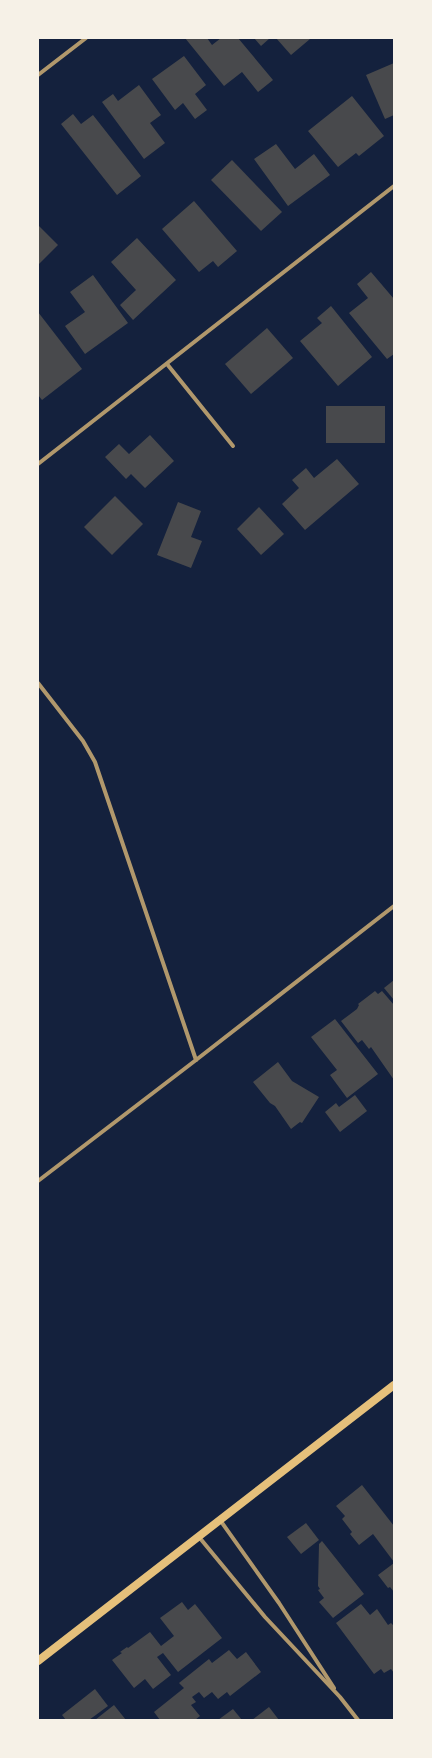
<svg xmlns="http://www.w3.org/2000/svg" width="432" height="1758" font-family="Lora,serif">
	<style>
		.building { fill: #48494c }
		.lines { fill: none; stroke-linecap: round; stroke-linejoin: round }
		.minor { stroke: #b1986c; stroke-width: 4 }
		.secondary { stroke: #e5c07b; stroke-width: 8 }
	</style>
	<rect width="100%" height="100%" fill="#14213d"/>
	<g class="building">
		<path d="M185,38h22l5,7 9,-7h17l35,42 -15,12 -16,-20 -18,14z"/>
		<path d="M254,38h16l-9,8z"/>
		<path d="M276,38h33l1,1 -19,16z"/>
		<path d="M184,56l22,29 -11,9 12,16 -12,9 -12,-16 -8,7 -23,-31z"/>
		<path d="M394,63v52l-9,4 -19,-44z"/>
		<path d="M139,85l22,30 -11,8 15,20 -21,16 -42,-57 11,-8 5,7z"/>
		<path d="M352,96l32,40 -25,20 -3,-3 -18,14 -30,-36z"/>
		<path d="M73,114l8,10 12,-9 48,61 -24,19 -56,-71z"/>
		<path d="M276,144l19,25 19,-15 16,21 -42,31 -34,-47z"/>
		<path d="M232,160l50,52 -21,19 -50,-51z"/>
		<path d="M194,201l43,50 -19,16 -5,-6 -14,11 -37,-43z"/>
		<path d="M39,226l19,19 -20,20v-38z"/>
		<path d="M137,238l39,42 -43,40 -13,-15 16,-15 -25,-28z"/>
		<path d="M371,272l23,27v55l-7,5 -38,-46 19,-15 -11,-14z"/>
		<path d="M93,275l35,48 -43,31 -20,-28 20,-14 -15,-20z"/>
		<path d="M331,306l41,51 -34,29 -38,-45 22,-18 -5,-5z"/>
		<path d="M38,312l44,57 -40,31 -4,-5z"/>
		<path d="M267,328l26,30 -42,36 -26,-30z"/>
		<rect x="326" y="406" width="59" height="37"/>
		<path d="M150,435l24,26 -29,27 -14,-14 -5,5 -21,-22 14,-13 10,10z"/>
		<path d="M337,459l22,25 -54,46 -23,-26 17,-16 -7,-8 14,-12 8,10z"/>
		<path d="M115,496l28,28 -31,31 -28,-28z"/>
		<path d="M178,502l23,9 -10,26 11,4 -11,27 -34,-13z"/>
		<path d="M259,507l25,27 -23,21 -24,-26z"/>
		<path d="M394,980v20l-10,-12z"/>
		<path d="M375,991l3,3 4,-3 12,14v75l-23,-33 -2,2 -7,-9 -4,3 -17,-22 16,-12 2,-4 -1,-1z"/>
		<path d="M335,1019l43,55 -31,24 -17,-23 7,-5 -26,-33z"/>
		<path d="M278,1062l14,19 27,16 -17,26 -2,-1 -9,7 -16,-23 -5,-3 -17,-21z"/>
		<path d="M355,1095l12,16 -27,21 -15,-20 11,-9 3,4z"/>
		<path d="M362,1485l32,41v36l-21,-28 -14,11 -9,-11 2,-2 -10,-13 3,-3 -9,-10z"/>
		<path d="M306,1523l13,17 -18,14 -14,-17z"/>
		<path d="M322,1541l42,53 -31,24 -14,-16 5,-4 -6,-8 2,-1 -2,-3 1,-42z"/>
		<path d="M394,1563v29l-4,-5 -2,1 -10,-13z"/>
		<path d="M182,1602l6,8 7,-6 27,34 -44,34 -15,-19 -6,4 14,18 -18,14 -8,-10 -11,9 -22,-28 10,-7 -2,-1 7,-5 1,1 22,-16 11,14 13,-10 -14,-18z"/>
		<path d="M361,1604l9,11 7,-6 11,16 3,-2 3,3v47l-3,-4 -7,4 -3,-4 -7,5 -38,-51z"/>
		<path d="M229,1650l8,9 9,-7 15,20 -31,24 -3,-4 -9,7 -6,-7 -8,6 -5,-6 -7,5 4,5 -5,3 9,11 -5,4h-35l-6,-8 30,-24 -5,-5 30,-24 3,4z"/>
		<path d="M95,1689l13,17 -19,14h-23l-4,-5z"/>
		<path d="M114,1705l12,15h-31z"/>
		<path d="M269,1707l10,13h-27z"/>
		<path d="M233,1709l9,11h-24z"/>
	</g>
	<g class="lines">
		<g class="minor">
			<path d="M38,75l48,-37"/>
			<path d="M167,364l66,82"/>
			<path d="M38,464l356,-278"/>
			<path d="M38,683l45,58 12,21 101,298"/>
			<path d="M38,1181l158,-121 198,-154"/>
			<path d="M220,1520l59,83 55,85"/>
			<path d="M199,1537l66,80 75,80 18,23"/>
		</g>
		<path class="secondary" d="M38,1661l356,-276"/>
	</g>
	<rect width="432" height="1758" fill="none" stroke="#f6f1e7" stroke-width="78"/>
</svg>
